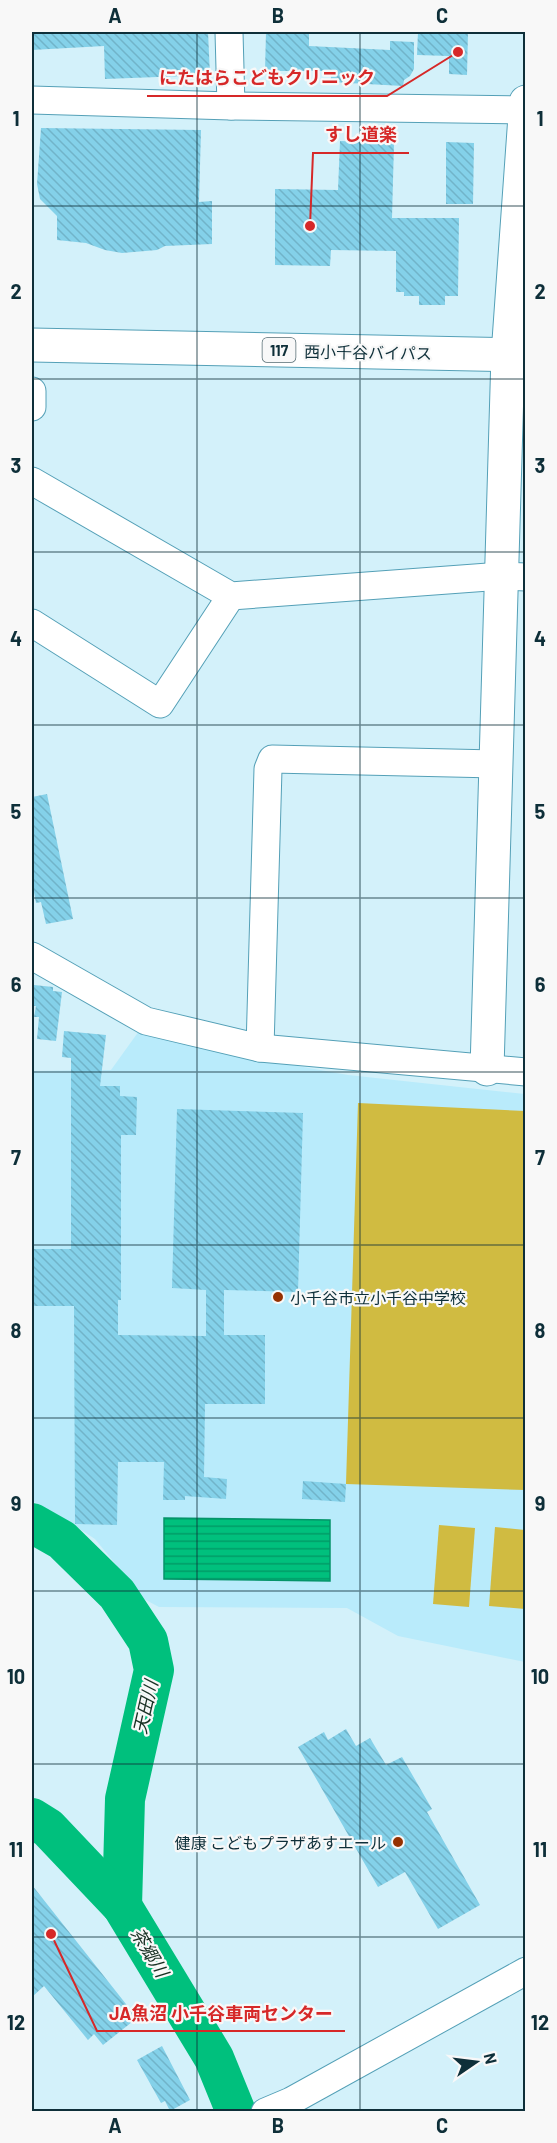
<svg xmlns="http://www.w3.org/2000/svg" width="557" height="2143" font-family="Barlow,'Noto Sans JP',sans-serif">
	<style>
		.built { fill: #b9ebfb }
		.grass { fill: #d0bb41 }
		.water { fill: url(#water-rules); stroke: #049469; stroke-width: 1.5 }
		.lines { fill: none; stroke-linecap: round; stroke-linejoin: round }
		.river { stroke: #00c07d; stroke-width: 40 }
		.building { fill: url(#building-back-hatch) }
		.street-casing { stroke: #54a0b7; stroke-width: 29 }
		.secondary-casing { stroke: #54a0b7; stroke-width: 35 }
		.highway-casing { stroke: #54a0b7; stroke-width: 35 }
		.street { stroke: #fff; stroke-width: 27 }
		.secondary { stroke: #fff; stroke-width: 33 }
		.highway { stroke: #fff; stroke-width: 33 }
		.grid { fill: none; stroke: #0e2f39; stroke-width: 1.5; stroke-opacity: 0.55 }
		.poi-dot { fill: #963101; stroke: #f8f8f8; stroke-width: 2 }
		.labels { text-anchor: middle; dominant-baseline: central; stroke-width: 4.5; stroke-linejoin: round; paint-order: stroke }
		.shield { fill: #f8f8f8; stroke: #546b72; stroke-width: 1.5 }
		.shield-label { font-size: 15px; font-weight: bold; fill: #0e2f39 }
		.street-label { font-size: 16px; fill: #0e2f39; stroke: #f8f8f8 }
		.poi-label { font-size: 16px; fill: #0e2f39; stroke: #f8f8f8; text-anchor: start }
		.water-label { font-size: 18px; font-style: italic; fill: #183023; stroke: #f8f8f8 }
		.leader { fill: none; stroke: #d62828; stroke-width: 2 }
		.callout-dot { fill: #d62828; stroke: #f8f8f8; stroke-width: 2 }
		.callout-label { font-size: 18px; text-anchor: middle; font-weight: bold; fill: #d62828; stroke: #f8f8f8; stroke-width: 4.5; stroke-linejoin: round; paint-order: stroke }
		.neatline { fill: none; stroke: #0e2f39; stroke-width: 2 }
		.grid-label { font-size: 20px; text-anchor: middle; font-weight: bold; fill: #0e2f39 }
	</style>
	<defs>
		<pattern id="water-rules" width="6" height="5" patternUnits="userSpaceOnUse" patternTransform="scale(1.5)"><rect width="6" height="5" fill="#00c07d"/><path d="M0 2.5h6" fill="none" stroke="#019c67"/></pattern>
		<pattern id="building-back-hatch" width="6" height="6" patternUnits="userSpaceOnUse" patternTransform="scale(1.5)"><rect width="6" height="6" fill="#84d1e9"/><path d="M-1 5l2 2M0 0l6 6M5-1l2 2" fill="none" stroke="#71b4c9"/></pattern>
	</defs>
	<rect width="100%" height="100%" fill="#d3f1fa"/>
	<path class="built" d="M139,1031l63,18 146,26 177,19v568l-127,-26 -51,-28 -188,-1 -15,-8 -49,-60 -40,-26 -23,-12v-430l79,-1z"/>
	<g class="grass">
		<path d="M358,1103l167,8v379l-179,-6z"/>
		<path d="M439,1525l36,3 -6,79 -36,-3z"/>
		<path d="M495,1527l30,3v79l-36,-3z"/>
	</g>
	<path class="water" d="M164,1518l166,2v61l-166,-2z"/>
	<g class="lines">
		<g class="river">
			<path d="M32,1523l30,17 55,54 31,47 6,29 -29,129 -3,107"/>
			<path d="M32,1818l16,10 74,78 92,152 22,54"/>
		</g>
	</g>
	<g class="building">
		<path d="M32,32h176l2,43 -105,4 -1,-33 -72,4z"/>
		<path d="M266,32h43v14l81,4v-9l24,1v27l-4,7 -6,4 -1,6 -72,-4v-11h-66z"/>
		<path d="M418,32h50l-1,43 -18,-1v-18l-32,-1z"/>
		<path d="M41,128l160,2 -2,72 13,-1v43l-47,2 -8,4 -35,3 -17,-3 -19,-7 -29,-3v-24l-17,-17 -3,-15z"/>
		<path d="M340,141l54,2 -2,75h67l-1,78h-13v9h-26v-9h-15v-4h-8v-41l-65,-1 -1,16 -55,-1v-76l63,1z"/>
		<path d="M446,142l28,1 -1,61h-27z"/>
		<path d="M47,794l26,125 -27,5 -5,-22 -5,1 -4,-22v-84z"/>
		<path d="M34,985l19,2v4l9,1 -6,49 -19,-2 2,-22h-5l2,-11h-4z"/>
		<path d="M64,1031l42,4 -6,51h20v10l17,1 -1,38h-15v165h-3v35l88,1v-46l-34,-2 5,-179 126,4 -5,179 -74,-2v45h41v69h-60l-1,73 23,2 -1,20 -41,-3v4h-22l1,-38h-46l-1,63 -42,-1 -1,-218h-42v-57h39v-191l-9,-1z"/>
		<path d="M303,1481l43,3 -1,18 -43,-3z"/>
		<path d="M346,1729l10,17 14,-8 16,27 16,-8 30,52 -5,3 53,93 -42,24 -33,-57 -27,15 -80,-140 26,-15 4,8z"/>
		<path d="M32,1885l105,133 -34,27 -9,-11 -6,6 -44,-54 -12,11z"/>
		<path d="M162,2046l28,54 -20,11 -5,-10 -4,2 -24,-43z"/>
	</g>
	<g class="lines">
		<g class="street-casing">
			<g id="street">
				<path d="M229,32l2,74"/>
				<path d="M32,100l199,6 294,4"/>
				<path d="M32,391v16"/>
				<path d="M32,481l199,115 271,-20 24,1"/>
				<path d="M32,623l128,81 71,-108"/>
				<path d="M32,956l114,65 114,27 266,24"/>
				<path d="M260,1048l8,-279 4,-10 224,5"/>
				<path d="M265,2112l26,-11 235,-130"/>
			</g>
		</g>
		<g class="secondary-casing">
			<path id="secondary" d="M487,1069l21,-714 18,-253"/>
		</g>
		<g class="highway-casing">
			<path id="highway" d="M32,345l494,10"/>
		</g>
		<use href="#street" class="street"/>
		<use href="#secondary" class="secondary"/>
		<use href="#highway" class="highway"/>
	</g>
	<path class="grid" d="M197,32v2080M360,32v2080M32,206h494M32,379h494M32,552h494M32,725h494M32,898h494M32,1072h494M32,1245h494M32,1418h494M32,1591h494M32,1764h494M32,1937h494"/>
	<g class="poi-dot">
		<circle cx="278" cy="1297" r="6"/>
		<circle cx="398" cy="1842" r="6"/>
	</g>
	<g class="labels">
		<rect class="shield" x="262.5" y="338" width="33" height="24" rx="4.5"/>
		<g class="shield-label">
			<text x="279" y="350">117</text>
		</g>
		<g class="street-label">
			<text transform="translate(368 352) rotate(1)">西小千谷バイパス</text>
		</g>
		<g class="poi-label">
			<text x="290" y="1297">小千谷市立小千谷中学校</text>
			<text x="386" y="1842" text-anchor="end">健康 こどもプラザあすエール</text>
		</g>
		<g class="water-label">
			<text transform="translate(145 1707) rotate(-77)">天田川</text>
			<text transform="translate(150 1952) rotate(59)">茶郷川</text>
		</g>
	</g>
	<path class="leader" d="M458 52L387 96H147M310 226L313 153H409M51 1934L97 2031H345"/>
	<g class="callout-dot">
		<circle cx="458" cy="52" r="6"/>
		<circle cx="310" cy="226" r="6"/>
		<circle cx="51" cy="1934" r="6"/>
	</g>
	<g class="callout-label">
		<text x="267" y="84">にたはらこどもクリニック</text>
		<text x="361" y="141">すし道楽</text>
		<text x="221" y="2020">JA魚沼 小千谷車両センター</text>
	</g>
	<rect width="557" height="2143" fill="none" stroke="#f8f8f8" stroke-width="66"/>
	<g transform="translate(476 2062) rotate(76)" stroke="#f8f8f8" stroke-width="4.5" paint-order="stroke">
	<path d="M0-4.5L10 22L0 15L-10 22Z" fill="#0e2f39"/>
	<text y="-9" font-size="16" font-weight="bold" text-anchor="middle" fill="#0e2f39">N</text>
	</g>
	<rect x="33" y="33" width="491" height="2077" class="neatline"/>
	<g class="grid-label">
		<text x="115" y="23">A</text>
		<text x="278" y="23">B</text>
		<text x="442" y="23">C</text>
		<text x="16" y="126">1</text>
		<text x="540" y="126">1</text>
		<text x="16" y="299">2</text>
		<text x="540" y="299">2</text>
		<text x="16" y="473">3</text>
		<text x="540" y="473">3</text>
		<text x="16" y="646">4</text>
		<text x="540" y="646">4</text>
		<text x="16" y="819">5</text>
		<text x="540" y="819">5</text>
		<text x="16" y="992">6</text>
		<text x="540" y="992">6</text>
		<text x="16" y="1165">7</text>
		<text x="540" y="1165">7</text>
		<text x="16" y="1338">8</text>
		<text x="540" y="1338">8</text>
		<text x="16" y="1511">9</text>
		<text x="540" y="1511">9</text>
		<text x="16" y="1684">10</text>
		<text x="540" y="1684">10</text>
		<text x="16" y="1857">11</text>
		<text x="540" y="1857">11</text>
		<text x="16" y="2030">12</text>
		<text x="540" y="2030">12</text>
		<text x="115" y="2133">A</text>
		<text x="278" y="2133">B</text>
		<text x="442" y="2133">C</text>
	</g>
</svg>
